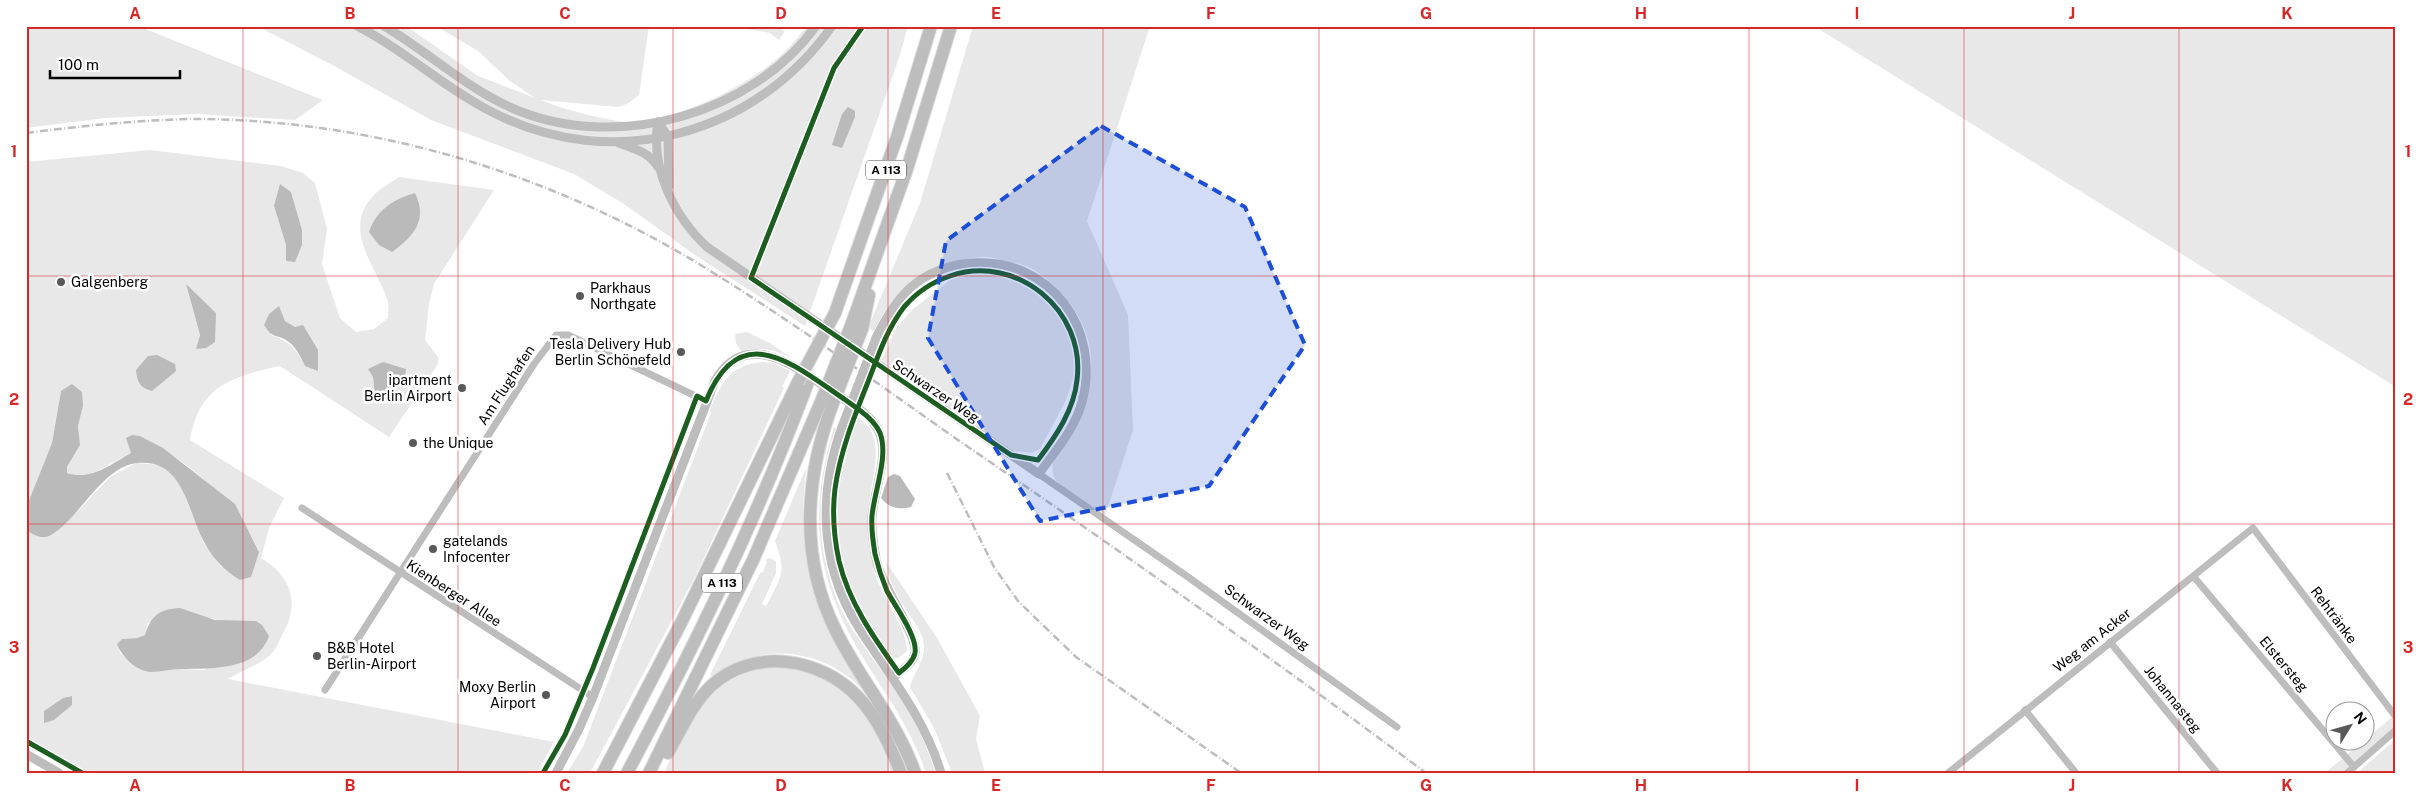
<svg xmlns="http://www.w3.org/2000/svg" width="2422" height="799" font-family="'Public Sans',sans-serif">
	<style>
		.green { fill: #e8e8e8; fill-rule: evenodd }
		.water { fill: #bababa }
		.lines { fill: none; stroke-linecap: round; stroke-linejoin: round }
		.motorway-casing { stroke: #dbdbdb; stroke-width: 14 }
		.minor { stroke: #bdbdbd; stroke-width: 7 }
		.tertiary { stroke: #bdbdbd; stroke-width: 9 }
		.motorway { stroke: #bdbdbd; stroke-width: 12 }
		.rail { stroke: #bdbdbd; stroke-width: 2.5; stroke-dasharray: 8 2.5 1 2.5; stroke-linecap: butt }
		.motorway-bridge-casing { stroke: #dbdbdb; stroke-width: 14; stroke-linecap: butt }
		.tertiary-bridge { stroke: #bdbdbd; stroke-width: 9 }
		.motorway-bridge { stroke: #bdbdbd; stroke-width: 12 }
		.cycleway-casing { stroke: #fff; stroke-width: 8 }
		.cycleway { stroke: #1b5e20; stroke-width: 5 }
		.marked { fill: #1d4ed8; fill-opacity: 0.2; stroke: #1d4ed8; stroke-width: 4; stroke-dasharray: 10 6; stroke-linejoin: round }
		.grid { fill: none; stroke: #d62828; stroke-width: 1; stroke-opacity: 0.55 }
		.poi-dot { fill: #595959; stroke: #fff; stroke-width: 2 }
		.labels { text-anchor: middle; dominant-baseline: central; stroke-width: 5; stroke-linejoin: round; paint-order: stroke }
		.shield { fill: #fff; stroke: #4c4c4c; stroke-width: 1 }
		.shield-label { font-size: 12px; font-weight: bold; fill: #000 }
		.poi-label { font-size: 14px; fill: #000; stroke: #fff; text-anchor: start }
		.street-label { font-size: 14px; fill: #000; stroke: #fff }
		.neatline { fill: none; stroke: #d62828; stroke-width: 2 }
		.grid-label { font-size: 16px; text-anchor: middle; font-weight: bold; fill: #d62828 }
	</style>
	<rect width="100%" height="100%" fill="#fff"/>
	<g class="green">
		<path d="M138,26l185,74 -28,20 -99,-6 -91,4 -79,10v-101z"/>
		<path d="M257,26h149l72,50 57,22 -25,-17 -32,-30 -42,-25h213l-10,69 -12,9 -9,3 -77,-7c16,8 71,22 89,22 46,-1 114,-34 149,-65 11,-9 19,-21 29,-31h100l-9,32 -94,268 -107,-69 -74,-53 -50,-30 -143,-54 -95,-53z"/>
		<path d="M730,26h48l7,5 -6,9 -9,-7z"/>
		<path d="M973,26h177l-63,195 41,94 5,115 -28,86c-12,-8 -49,-28 -52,-42 -4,-21 19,-36 27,-53 8,-20 12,-41 11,-62 -1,-37 -29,-72 -60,-91 -8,-4 -18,-5 -26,-7 -6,-1 -12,-4 -18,-4 -17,0 -33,5 -48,10 -31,12 -51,35 -65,64l-6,-3 52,-125z"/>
		<path d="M1814,26h582v361z"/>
		<path d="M150,150l131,16 22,7 12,10 12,46 -5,35 18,54 16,14 18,-3 14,-11c0,-5 1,-11 0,-16 -10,-34 -48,-72 -14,-107 6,-7 17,-12 25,-18l95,13 -60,94 -5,20 -4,36 13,17v7l-49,73 -109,-71c-49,11 -81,20 -90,74l94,58 -15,30 -8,30c30,18 40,45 21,77 -3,6 -6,15 -12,20 -14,12 -28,15 -42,24l326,63 -17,31h-451l-60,-34v-209l6,4 18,1 24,-20 36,-38 26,-14 24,2 11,7 10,14 22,56 18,25 38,-16c-24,-51 -70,-89 -119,-115l-9,17 -32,17 -10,5 -13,1 -9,-3v-6l13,-22 -2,-19 5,-20 -22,-15 -9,52 -26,65v-346zM291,192l11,38 -16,31v-16l-12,-39zM186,285l30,28 -20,36 4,-14zM279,307l6,14 10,6 10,39c-8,-17 -16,-25 -34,-31zM373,377l31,8 -29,12zM201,616l25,6 30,-1 -52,49 -23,-1 -32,3 -14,-6 -15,-13 -2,-9 4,-5 15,-1 8,-3 3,-12zM72,696l-1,9 -17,15 -10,-9 19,-13z"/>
		<path d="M975,273l32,3 30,16 22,25 14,28 2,28 -9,27 -26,49 -9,4 -18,-2 -131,-91 14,-32 17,-19 40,-31z"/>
		<path d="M747,332l23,11 23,16c-20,-10 -29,-13 -51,-7l-6,-9 -1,-9z"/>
		<path d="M761,362l13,1 16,8 -8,16 2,1 -90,191 -104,194h-23l16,-26 128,-334 -1,-3c11,-27 19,-44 51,-48z"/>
		<path d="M857,417c34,20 12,65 11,96 0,7 1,15 2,23 1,14 1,28 6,41 7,18 33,58 31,74l-9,7h-8c-58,-76 -67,-153 -33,-241z"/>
		<path d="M834,427l2,1c-24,66 -21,141 16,201 16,25 35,47 50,72 15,22 25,47 34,72h-10c-14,-43 -40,-78 -64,-117 -47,-77 -54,-143 -28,-229z"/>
		<path d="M806,468l-3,38 1,30 2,21 8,32 64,122c-9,-12 -18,-26 -31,-35 -41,-30 -95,-30 -135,1l-2,-2 50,-102 3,-1 4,-11 -2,-1 4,-2 7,3v12l-14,31 4,2c15,-28 21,-34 9,-65z"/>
		<path d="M886,562l51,76 43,78 -4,23 9,34h-33l-17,-43 -25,-43c3,-13 13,-24 14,-37 1,-19 -14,-33 -23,-48 -7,-13 -13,-26 -15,-40z"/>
		<path d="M781,665c12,3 30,4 41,10 38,22 56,59 74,98h-232c18,-38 37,-89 82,-102 11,-3 24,-4 35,-6z"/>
		<path d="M2396,714v12l-55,47h-16z"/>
		<path d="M2396,739v34h-39z"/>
	</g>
	<g class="water">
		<path d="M848,107l7,4v6l-13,31 -10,-3 10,-31z"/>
		<path d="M280,184l11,8 11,38v15l-7,17 -9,-1v-16l-12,-39z"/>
		<path d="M415,193c13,27 -1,43 -23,59l-13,-7 -10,-13c7,-22 25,-33 46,-39z"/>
		<path d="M186,284l30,29 -1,29 -9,6 -10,1 4,-14z"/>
		<path d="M279,306l6,15 10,6 8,-2 15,25v21l-13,-5c-5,-10 -9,-20 -19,-26 -12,-7 -12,0 -22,-15l5,-11z"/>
		<path d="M157,355l18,9 1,7 -24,20c-12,-3 -15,-9 -16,-21l12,-14z"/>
		<path d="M383,362l23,7 -2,16 -29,12 -2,-20 -5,-8z"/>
		<path d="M72,384l10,8 1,14 -5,20 2,19 -13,22v6c24,8 44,-9 64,-20l-5,-15 6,-3 8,1 23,12 72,56 24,48 -8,25 -11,3c-16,-10 -27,-21 -36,-38 -17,-31 -20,-84 -67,-79 -35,4 -57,55 -86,72 -8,5 -18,0 -25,-5v-22l26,-65 9,-52z"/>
		<path d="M894,474l6,2 15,23 -4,8c-12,3 -22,1 -30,-9l7,-21z"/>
		<path d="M180,608l35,12 41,1 6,4 7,11c-12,35 -57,32 -87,33 -11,0 -21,3 -31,3 -15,-1 -29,-15 -34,-28l5,-5 15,-1 8,-3c6,-20 15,-26 35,-27z"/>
		<path d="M72,696v9l-18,15 -10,3v-12l19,-13z"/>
	</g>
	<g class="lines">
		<g class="motorway-casing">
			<g id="motorway">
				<path d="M835,313l62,-176 34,-111"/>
				<path d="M852,323l55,-154 44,-143"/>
				<path d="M862,329l7,-34"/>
				<path d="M833,403c-28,74 -34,155 3,228 24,49 61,90 79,142"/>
				<path d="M668,753c13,-23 24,-49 43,-67 42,-39 109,-29 147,11 20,21 32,49 43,76"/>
				<path d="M603,773l78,-150 117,-241"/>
				<path d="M627,773c67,-126 130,-254 180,-388"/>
				<path d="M649,773l104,-213 70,-163"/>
			</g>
		</g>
		<g class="minor">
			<path d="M1039,474l149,103 209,150"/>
			<path d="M302,508l291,189"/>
			<path d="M2194,577l160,190"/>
			<path d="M2110,642l107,131"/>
			<path d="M325,690l209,-326 22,-29h12l138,66"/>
			<path d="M2025,710l51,63"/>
			<path d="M1948,773l305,-245 143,189"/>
			<path d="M2347,773l49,-43"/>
		</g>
		<g class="tertiary">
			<path d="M357,26c48,24 87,62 135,86 120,62 263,24 340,-86"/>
			<path d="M384,26c46,27 85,65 135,85 101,40 233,3 297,-85"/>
			<path d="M658,122c-8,46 16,94 49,125l332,227c15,-22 36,-45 43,-72 20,-73 -32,-144 -109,-139 -23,1 -46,10 -63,25 -15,14 -25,31 -34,50"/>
			<path d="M658,122l10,15 1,49"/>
			<path d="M619,143c16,6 30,9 39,24"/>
			<path d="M847,414c-29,70 -30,148 12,214 30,47 66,90 82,145"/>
			<path d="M26,754l33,19"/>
			<path d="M556,773l23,-44 14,-32 122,-316c31,-54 81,-14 116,10 17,11 40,22 48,41 11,23 -6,61 -7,86 -1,15 2,30 5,45 5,22 41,73 38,90 -2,11 -14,18 -22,24"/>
		</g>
		<use href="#motorway" class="motorway"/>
		<g class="rail">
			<path d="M26,133c56,-7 111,-13 167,-14 176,0 350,52 501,142 91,55 177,118 264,179 158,108 314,218 468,333"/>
			<path d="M947,473l47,94 24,34 58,56 165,116"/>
		</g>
		<g class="motorway-bridge-casing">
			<g id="motorway-bridge">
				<path d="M798,382l37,-69"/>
				<path d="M823,397l29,-74"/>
				<path d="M833,403l29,-74"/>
			</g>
		</g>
		<path class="tertiary-bridge" d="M847,414l29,-76"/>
		<use href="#motorway-bridge" class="motorway-bridge"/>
		<g class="cycleway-casing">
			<g id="cycleway">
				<path d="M26,741l56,32"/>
				<path d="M543,773l22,-38 28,-67 104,-272 9,5c35,-86 90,-34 141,0 12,9 27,18 33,32 9,23 -6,59 -8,83 -1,13 1,26 3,38 3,13 7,25 12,37 8,15 31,46 28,62 -2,9 -10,15 -16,20 -25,-35 -50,-70 -60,-112 -5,-24 -7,-48 -4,-72 5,-37 19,-72 33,-107 10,-26 19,-53 36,-75 12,-14 28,-25 46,-31 66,-23 136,34 127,104 -3,30 -21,56 -39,80l-27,-5 -260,-177 83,-210 29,-42"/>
			</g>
		</g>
		<use href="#cycleway" class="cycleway"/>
	</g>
	<path class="marked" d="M1101,126l144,81 60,138 -96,141 -169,35 -112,-183 18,-97z"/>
	<path class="grid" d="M243,26v747M458,26v747M673,26v747M888,26v747M1103,26v747M1319,26v747M1534,26v747M1749,26v747M1964,26v747M2179,26v747M26,276h2370M26,524h2370"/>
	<g class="poi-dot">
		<circle cx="61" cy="282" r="5"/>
		<circle cx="580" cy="296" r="5"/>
		<circle cx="681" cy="352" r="5"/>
		<circle cx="462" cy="388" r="5"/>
		<circle cx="413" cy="443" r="5"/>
		<circle cx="433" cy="549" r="5"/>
		<circle cx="317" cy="656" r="5"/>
		<circle cx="546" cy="695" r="5"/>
	</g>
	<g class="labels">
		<g class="shield">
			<rect x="866" y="160.5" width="40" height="19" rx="4"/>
			<rect x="702" y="573.5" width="40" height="19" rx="4"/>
		</g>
		<g class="shield-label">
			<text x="886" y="170">A 113</text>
			<text x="722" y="583">A 113</text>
		</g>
		<g class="poi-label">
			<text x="71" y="282">Galgenberg</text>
			<text x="590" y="288">Parkhaus<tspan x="590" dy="16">Northgate</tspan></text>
			<text x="671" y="344" text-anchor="end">Tesla Delivery Hub<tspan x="671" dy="16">Berlin Schönefeld</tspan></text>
			<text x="452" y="380" text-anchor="end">ipartment<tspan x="452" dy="16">Berlin Airport</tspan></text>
			<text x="423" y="443">the Unique</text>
			<text x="443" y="541">gatelands<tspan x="443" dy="16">Infocenter</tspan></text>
			<text x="327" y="648">B&amp;B Hotel<tspan x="327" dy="16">Berlin-Airport</tspan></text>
			<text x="536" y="687" text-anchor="end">Moxy Berlin<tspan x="536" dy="16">Airport</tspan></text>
		</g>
		<g class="street-label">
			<text transform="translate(506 385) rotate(-57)">Am Flughafen</text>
			<text transform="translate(936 391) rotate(34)">Schwarzer Weg</text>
			<text transform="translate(454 593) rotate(33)">Kienberger Allee</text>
			<text transform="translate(2334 615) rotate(53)">Rehtränke</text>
			<text transform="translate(1267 617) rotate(36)">Schwarzer Weg</text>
			<text transform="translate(2092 640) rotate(-38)">Weg am Acker</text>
			<text transform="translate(2284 664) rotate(50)">Elstersteg</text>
			<text transform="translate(2173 699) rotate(51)">Johannasteg</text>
		</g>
	</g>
	<rect width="2422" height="799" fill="none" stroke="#ffffff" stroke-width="55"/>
	<g transform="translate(2350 726) rotate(53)"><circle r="24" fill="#ffffff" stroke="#999999"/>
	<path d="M0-4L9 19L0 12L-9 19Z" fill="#595959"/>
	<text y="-8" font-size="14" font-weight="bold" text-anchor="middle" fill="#000000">N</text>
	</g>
	<path d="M50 70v8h130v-8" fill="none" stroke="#000000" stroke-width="2.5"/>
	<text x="58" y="70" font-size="15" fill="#000000" stroke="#ffffff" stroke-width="4" paint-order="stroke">100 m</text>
	<rect x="28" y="28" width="2366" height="744" class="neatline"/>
	<g class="grid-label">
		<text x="135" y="19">A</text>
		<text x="350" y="19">B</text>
		<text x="565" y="19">C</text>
		<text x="781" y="19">D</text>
		<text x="996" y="19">E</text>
		<text x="1211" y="19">F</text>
		<text x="1426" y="19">G</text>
		<text x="1641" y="19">H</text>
		<text x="1857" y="19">I</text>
		<text x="2072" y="19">J</text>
		<text x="2287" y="19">K</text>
		<text x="14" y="157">1</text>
		<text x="2408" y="157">1</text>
		<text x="14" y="405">2</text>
		<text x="2408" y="405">2</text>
		<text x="14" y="653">3</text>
		<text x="2408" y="653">3</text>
		<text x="135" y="791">A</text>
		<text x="350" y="791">B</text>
		<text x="565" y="791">C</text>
		<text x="781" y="791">D</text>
		<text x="996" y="791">E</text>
		<text x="1211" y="791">F</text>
		<text x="1426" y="791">G</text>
		<text x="1641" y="791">H</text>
		<text x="1857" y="791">I</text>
		<text x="2072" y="791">J</text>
		<text x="2287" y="791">K</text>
	</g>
</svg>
